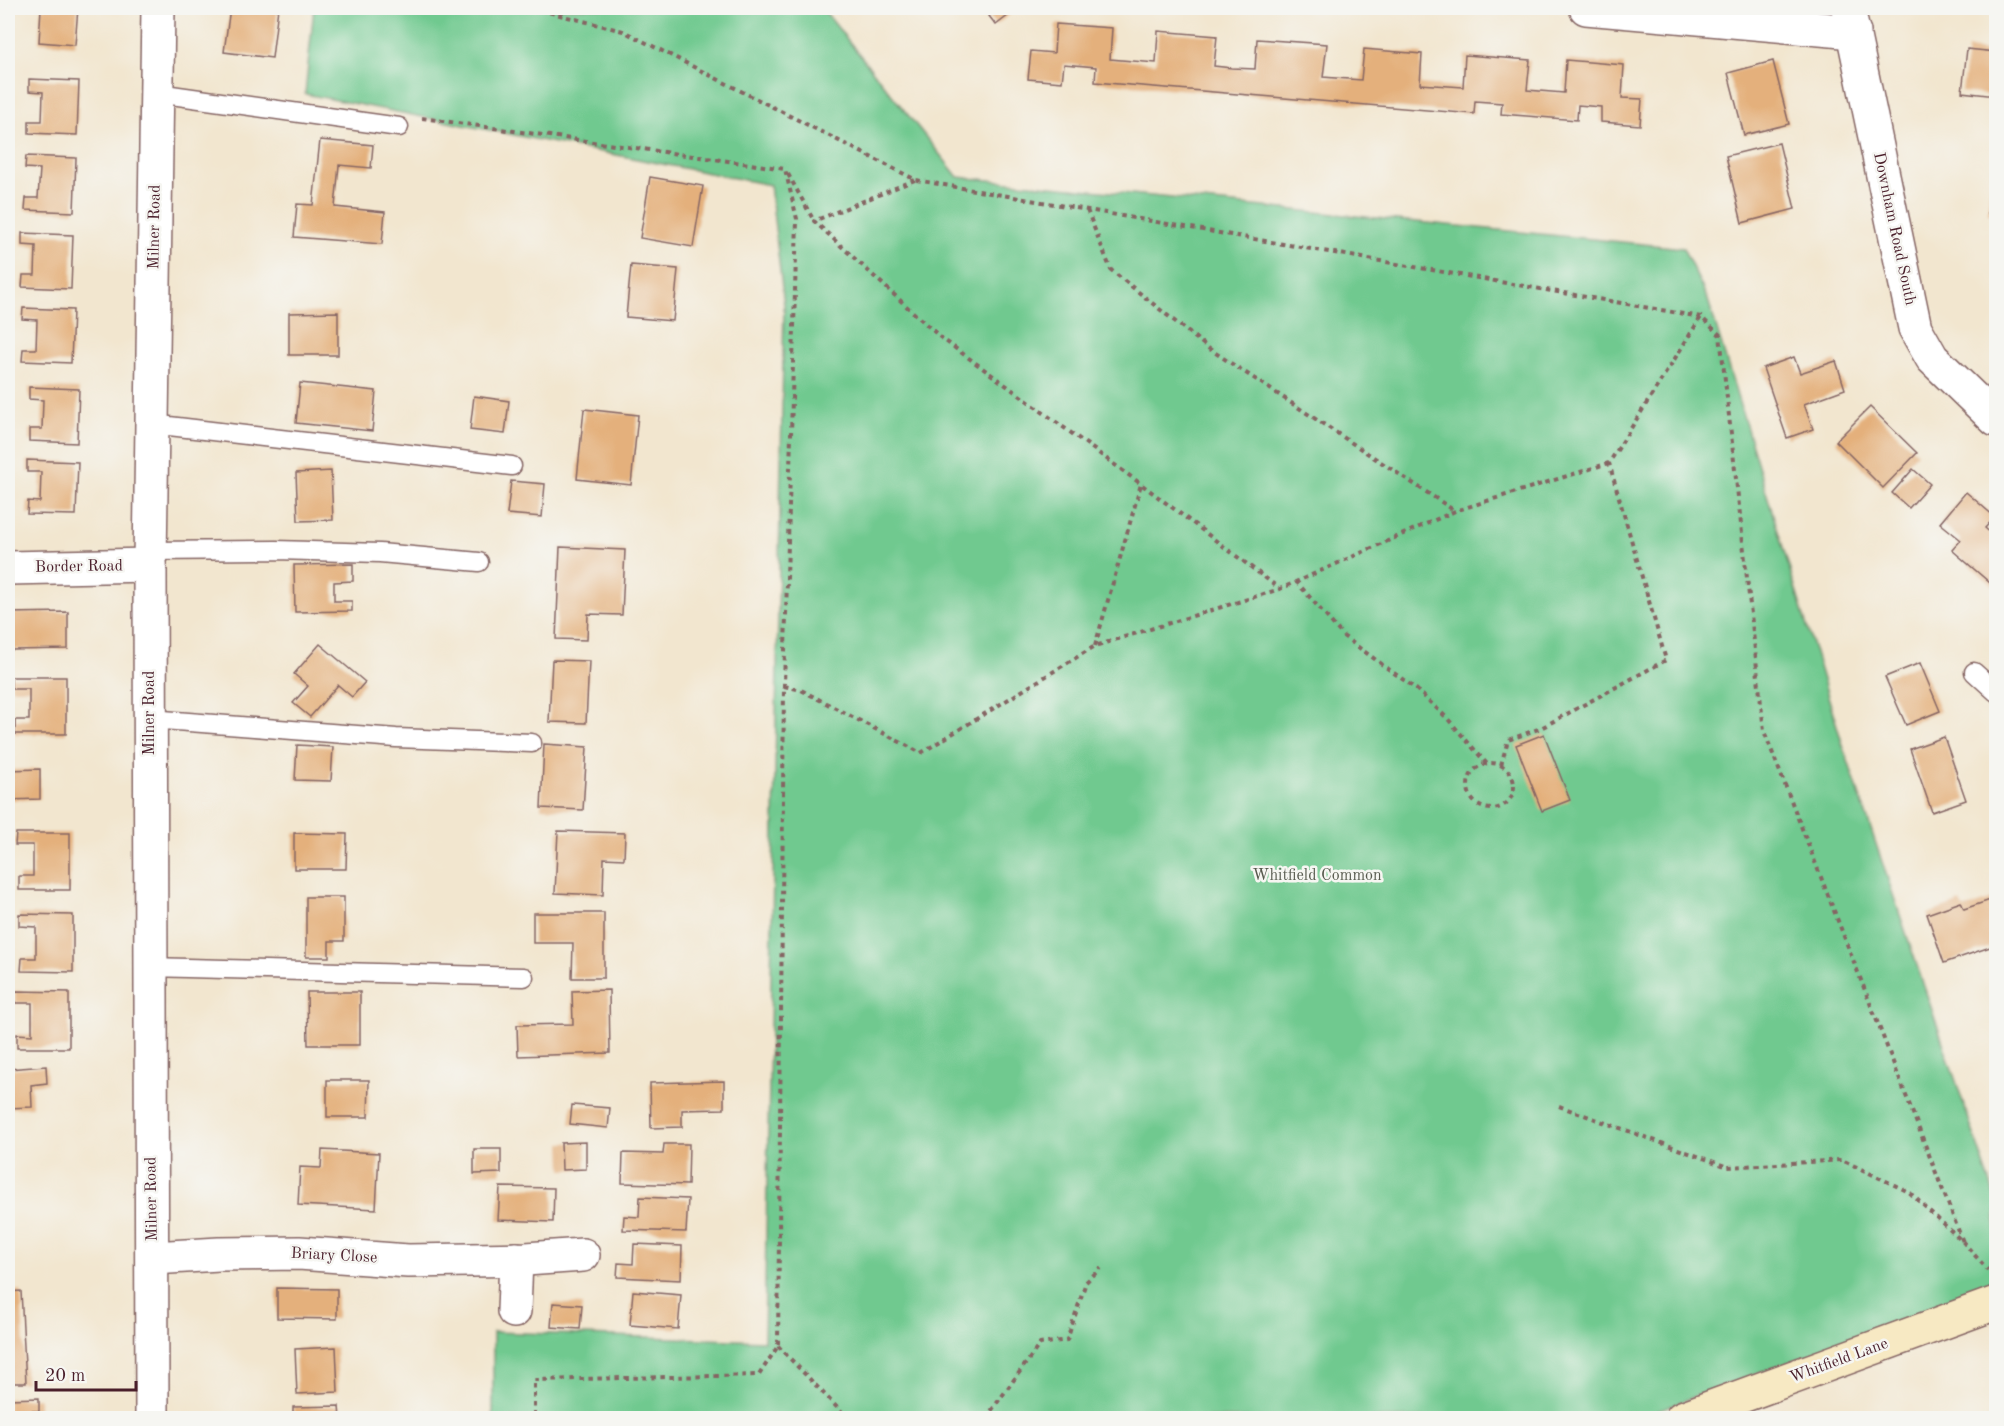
<svg xmlns="http://www.w3.org/2000/svg" width="2004" height="1426" font-family="'Old Standard TT',serif">
	<style>
		.green { fill: #70c98f; stroke: #5d745d; stroke-width: 1.5 }
		.building { fill: #e4b07c }
		.lines { fill: none; stroke-linecap: round; stroke-linejoin: round }
		.lane-casing { stroke: #856564; stroke-width: 21 }
		.street-casing { stroke: #856564; stroke-width: 36 }
		.secondary-casing { stroke: #856564; stroke-width: 36 }
		.path { stroke: #856564; stroke-width: 4; stroke-dasharray: 4.5 4.5; stroke-linecap: butt }
		.lane { stroke: #fff; stroke-width: 18 }
		.street { stroke: #fff; stroke-width: 33 }
		.secondary { stroke: #f7e9c3; stroke-width: 33 }
		.labels { text-anchor: middle; dominant-baseline: central; stroke-width: 5; stroke-linejoin: round; paint-order: stroke }
		.street-label { font-size: 16px; fill: #4a1f2b; stroke: #f6f6f2 }
		.park-label { font-size: 16px; fill: #575a4e; stroke: #f6f6f2 }
	</style>
	<rect width="100%" height="100%" fill="#f6f6f2"/>
	<filter id="ink" filterUnits="userSpaceOnUse"><feTurbulence type="fractalNoise" baseFrequency=".0167" numOctaves="2"/><feDisplacementMap in="SourceGraphic" scale="12" xChannelSelector="R" yChannelSelector="G"/><feConvolveMatrix kernelMatrix="1 2 1 2 8 2 1 2 1" color-interpolation-filters="sRGB"/></filter>
	<filter id="wash" filterUnits="userSpaceOnUse"><feTurbulence type="fractalNoise" baseFrequency=".008" numOctaves="4" result="noise"/><feDisplacementMap in="SourceGraphic" scale="24" xChannelSelector="R" yChannelSelector="G"/><feGaussianBlur stdDeviation="1.35" result="paint"/><feColorMatrix in="noise" values="0 0 0 0 0 0 0 0 0 0 0 0 0 0 0 0 0 1.4 0 .05"/><feComposite in="paint" operator="in"/></filter>
	<g filter="url(#wash)">
		<rect width="100%" height="100%" fill="#f2e6cf"/>
		<path class="green" d="M314,8h508l136,169 725,71 25,52 136,449 152,451v87l-360,131h-1143v-86l271,9 20,-1036 -14,-120 -465,-91z"/>
		<g id="blocks">
			<g class="building">
				<path d="M41,8h37l-3,37 -36,-3z"/>
				<path d="M230,8h48l-6,50 -48,-6z"/>
				<path d="M996,8h22l-22,17 -7,-9 8,-7z"/>
				<path d="M1056,24l56,4 -2,31 46,4 2,-32 59,5 -3,30 18,2 23,1 2,-30 70,5 -4,33 38,3 3,-31 58,5 -2,30 43,3 2,-32 65,5 -3,30 37,3 2,-33 58,5 -2,33 20,1 -2,26 -39,-3v-15l-23,-2 -1,15 -76,-6 1,-11 -27,-2 -1,13 -379,-32 1,-15 -32,-3 -2,18 -34,-3 3,-28 23,2z"/>
				<path d="M1967,49l29,3v44l-34,-4z"/>
				<path d="M1773,61l16,63 -45,11 -16,-62z"/>
				<path d="M29,79l50,2 -2,54 -48,-2v-12h13l1,-29 -14,-1z"/>
				<path d="M320,140l53,5 -2,23 -32,-3 -4,42 50,5 -3,32 -88,-7 3,-33 16,1z"/>
				<path d="M1779,143l16,66 -53,14 -16,-67z"/>
				<path d="M26,156l50,2 -2,54 -49,-2 1,-12h12l2,-29 -15,-1z"/>
				<path d="M1992,166h4v48l-8,-1z"/>
				<path d="M650,177l53,9 -10,61 -53,-9z"/>
				<path d="M22,233l51,2 -2,54 -49,-2 1,-12h12l1,-29 -14,-1z"/>
				<path d="M631,265l47,4 -5,52 -47,-4z"/>
				<path d="M23,308l50,2 -2,53 -49,-2 1,-12h13l1,-29 -15,-1z"/>
				<path d="M338,312v43h-49v-42z"/>
				<path d="M1794,357l6,16 36,-12 9,28 -41,15 9,25 -26,9 -24,-70z"/>
				<path d="M300,383l76,8 -4,40 -76,-8z"/>
				<path d="M29,387l50,2 -2,54 -48,-2v-12h13l1,-29 -14,-1z"/>
				<path d="M474,396l35,5 -4,33 -35,-4z"/>
				<path d="M1870,407l47,46 -34,35 -47,-47z"/>
				<path d="M584,409l54,6 -7,70 -54,-6z"/>
				<path d="M27,460l51,2 -2,53 -49,-1 1,-13 12,1 1,-30h-14z"/>
				<path d="M1913,469l17,15 -21,24 -17,-15z"/>
				<path d="M331,471l2,49 -35,1 -2,-48z"/>
				<path d="M511,481l34,3 -3,33 -35,-3z"/>
				<path d="M1966,492l29,25 -10,11 11,10v50l-44,-38 9,-10 -21,-17z"/>
				<path d="M560,547l65,3 -3,65 -34,-1 -1,26 -31,-1z"/>
				<path d="M353,564v17l-19,1v19h18v10l-57,1 -1,-47z"/>
				<path d="M68,612v37l-57,1v-9h-3v-28z"/>
				<path d="M320,644l45,38 -13,15 -14,-12 -28,32 -17,-14 15,-17 -14,-12z"/>
				<path d="M552,660l37,1 -3,62 -37,-1z"/>
				<path d="M1920,663l20,48 -34,14 -21,-48z"/>
				<path d="M11,677h55v57h-51v-14h14v-31h-18z"/>
				<path d="M1544,734l26,66 -28,11 -26,-66z"/>
				<path d="M1944,737l22,63 -34,12 -22,-63z"/>
				<path d="M544,744l43,3 -4,63 -42,-2z"/>
				<path d="M297,745l36,2 -2,34 -36,-1z"/>
				<path d="M40,769v30l-32,1v-30z"/>
				<path d="M558,831l67,2 -1,26 -20,-1 -1,37 -48,-2z"/>
				<path d="M16,833h54v57h-51v-14h14v-31h-18z"/>
				<path d="M294,833l53,1 -1,35h-52z"/>
				<path d="M306,897h38v44h-15v16h-23z"/>
				<path d="M1996,898v47l-52,18 -17,-49 34,-12 3,7z"/>
				<path d="M533,913h71v65h-32l1,-35h-40z"/>
				<path d="M19,914l54,1v57l-52,-1 1,-13h14v-31l-17,-1z"/>
				<path d="M609,990l1,63 -92,3 -1,-31 56,-1 -1,-33z"/>
				<path d="M15,991l54,1v56h-52v-14l15,1v-32h-17z"/>
				<path d="M307,992h53v53h-52z"/>
				<path d="M46,1066l1,17 -16,2 1,22 -24,1v-39z"/>
				<path d="M327,1080h42l-1,37h-41z"/>
				<path d="M724,1081v28l-42,1v17l-31,1 -1,-45z"/>
				<path d="M572,1105l38,3 -2,20 -38,-4z"/>
				<path d="M586,1142v27l-24,1 -1,-27z"/>
				<path d="M664,1144h25l-1,41 -66,-2 1,-30 40,1z"/>
				<path d="M474,1149h27v24l-27,1z"/>
				<path d="M322,1150l57,3 -3,56 -78,-4 2,-38 21,1z"/>
				<path d="M500,1187l54,1 -1,34 -55,-2z"/>
				<path d="M640,1197l48,2 -2,33 -63,-2 1,-14 15,1z"/>
				<path d="M634,1244l48,2 -1,34 -64,-3 1,-14 15,1z"/>
				<path d="M277,1288l60,1v30l-60,-1z"/>
				<path d="M21,1291l5,92h-18v-91z"/>
				<path d="M633,1291l48,4 -3,34 -48,-4z"/>
				<path d="M553,1303l29,2 -2,24 -29,-2z"/>
				<path d="M336,1347l2,45 -41,2 -2,-45z"/>
				<path d="M39,1398v13h-15v7h-16v-19z"/>
				<path d="M339,1406l1,12h-47v-11z"/>
			</g>
		</g>
	</g>
	<g filter="url(#ink)">
		<use href="#blocks" fill-opacity="0" stroke="#856564" stroke-width="1.5"/>
		<g class="lines">
			<g class="lane-casing">
				<g id="lane">
					<path d="M157,93l242,34"/>
					<path d="M152,424l360,42"/>
					<path d="M150,551l126,-1 104,3 99,9"/>
					<path d="M1974,672l22,20"/>
					<path d="M150,719l246,19 136,5"/>
					<path d="M149,967l375,10"/>
				</g>
			</g>
			<g class="street-casing">
				<g id="street">
					<path d="M1586,8l268,24"/>
					<path d="M1848,8l67,320 17,30 64,62"/>
					<path d="M8,568l142,-3"/>
					<path d="M153,1258l66,-4 80,-1 109,8 118,-2 57,-4"/>
					<path d="M514,1311l2,-52"/>
					<path d="M152,1418c2,-283 -4,-567 -2,-850 1,-187 5,-374 8,-560"/>
				</g>
			</g>
			<g class="secondary-casing">
				<path id="secondary" d="M1682,1418l314,-115"/>
			</g>
			<g class="path">
				<path d="M532,8l91,23 293,149 785,137 19,18 44,396 199,511"/>
				<path d="M422,118l363,51 12,50 -13,467 -6,660 -19,29 -225,5v38"/>
				<path d="M788,174l26,47"/>
				<path d="M915,180l-101,41 126,116 201,147 139,105"/>
				<path d="M1087,210l24,60 97,78 247,163"/>
				<path d="M1296,581l47,55 73,53 31,29 40,46"/>
				<path d="M1095,646l46,-162"/>
				<path d="M784,686l17,4 120,63 174,-107 185,-57 175,-78 154,-48 92,-146"/>
				<circle cx="1491" cy="786" r="23"/>
				<path d="M1501,765l7,-25 33,-12 125,-68 -57,-197"/>
				<path d="M1559,1106l169,61 114,-7 67,32 54,50 25,28"/>
				<path d="M778,1346l69,72"/>
				<path d="M986,1418l54,-74 27,-4 19,-58 15,-14"/>
			</g>
			<use href="#lane" class="lane"/>
			<use href="#street" class="street"/>
			<use href="#secondary" class="secondary"/>
		</g>
	</g>
	<g class="labels">
		<g class="street-label">
			<text transform="translate(155 227) rotate(-89)">Milner Road</text>
			<text transform="translate(1894 229) rotate(78)">Downham Road South</text>
			<text transform="translate(79 567) rotate(-1)">Border Road</text>
			<text transform="translate(150 713) rotate(-90)">Milner Road</text>
			<text transform="translate(152 1199) rotate(-91)">Milner Road</text>
			<text transform="translate(334 1256) rotate(3)">Briary Close</text>
			<text transform="translate(1839 1361) rotate(-20)">Whitfield Lane</text>
		</g>
		<g class="park-label">
			<text x="1317" y="876">Whitfield Common</text>
		</g>
	</g>
	<rect width="2004" height="1426" fill="none" stroke="#f6f6f2" stroke-width="30"/>
	<path d="M36 1381v9h100v-9" fill="none" stroke="#4a1f2b" stroke-width="3"/>
	<text x="45" y="1381" font-size="18" fill="#4a1f2b" stroke="#f6f6f2" stroke-width="4.5" paint-order="stroke">20 m</text>
</svg>
